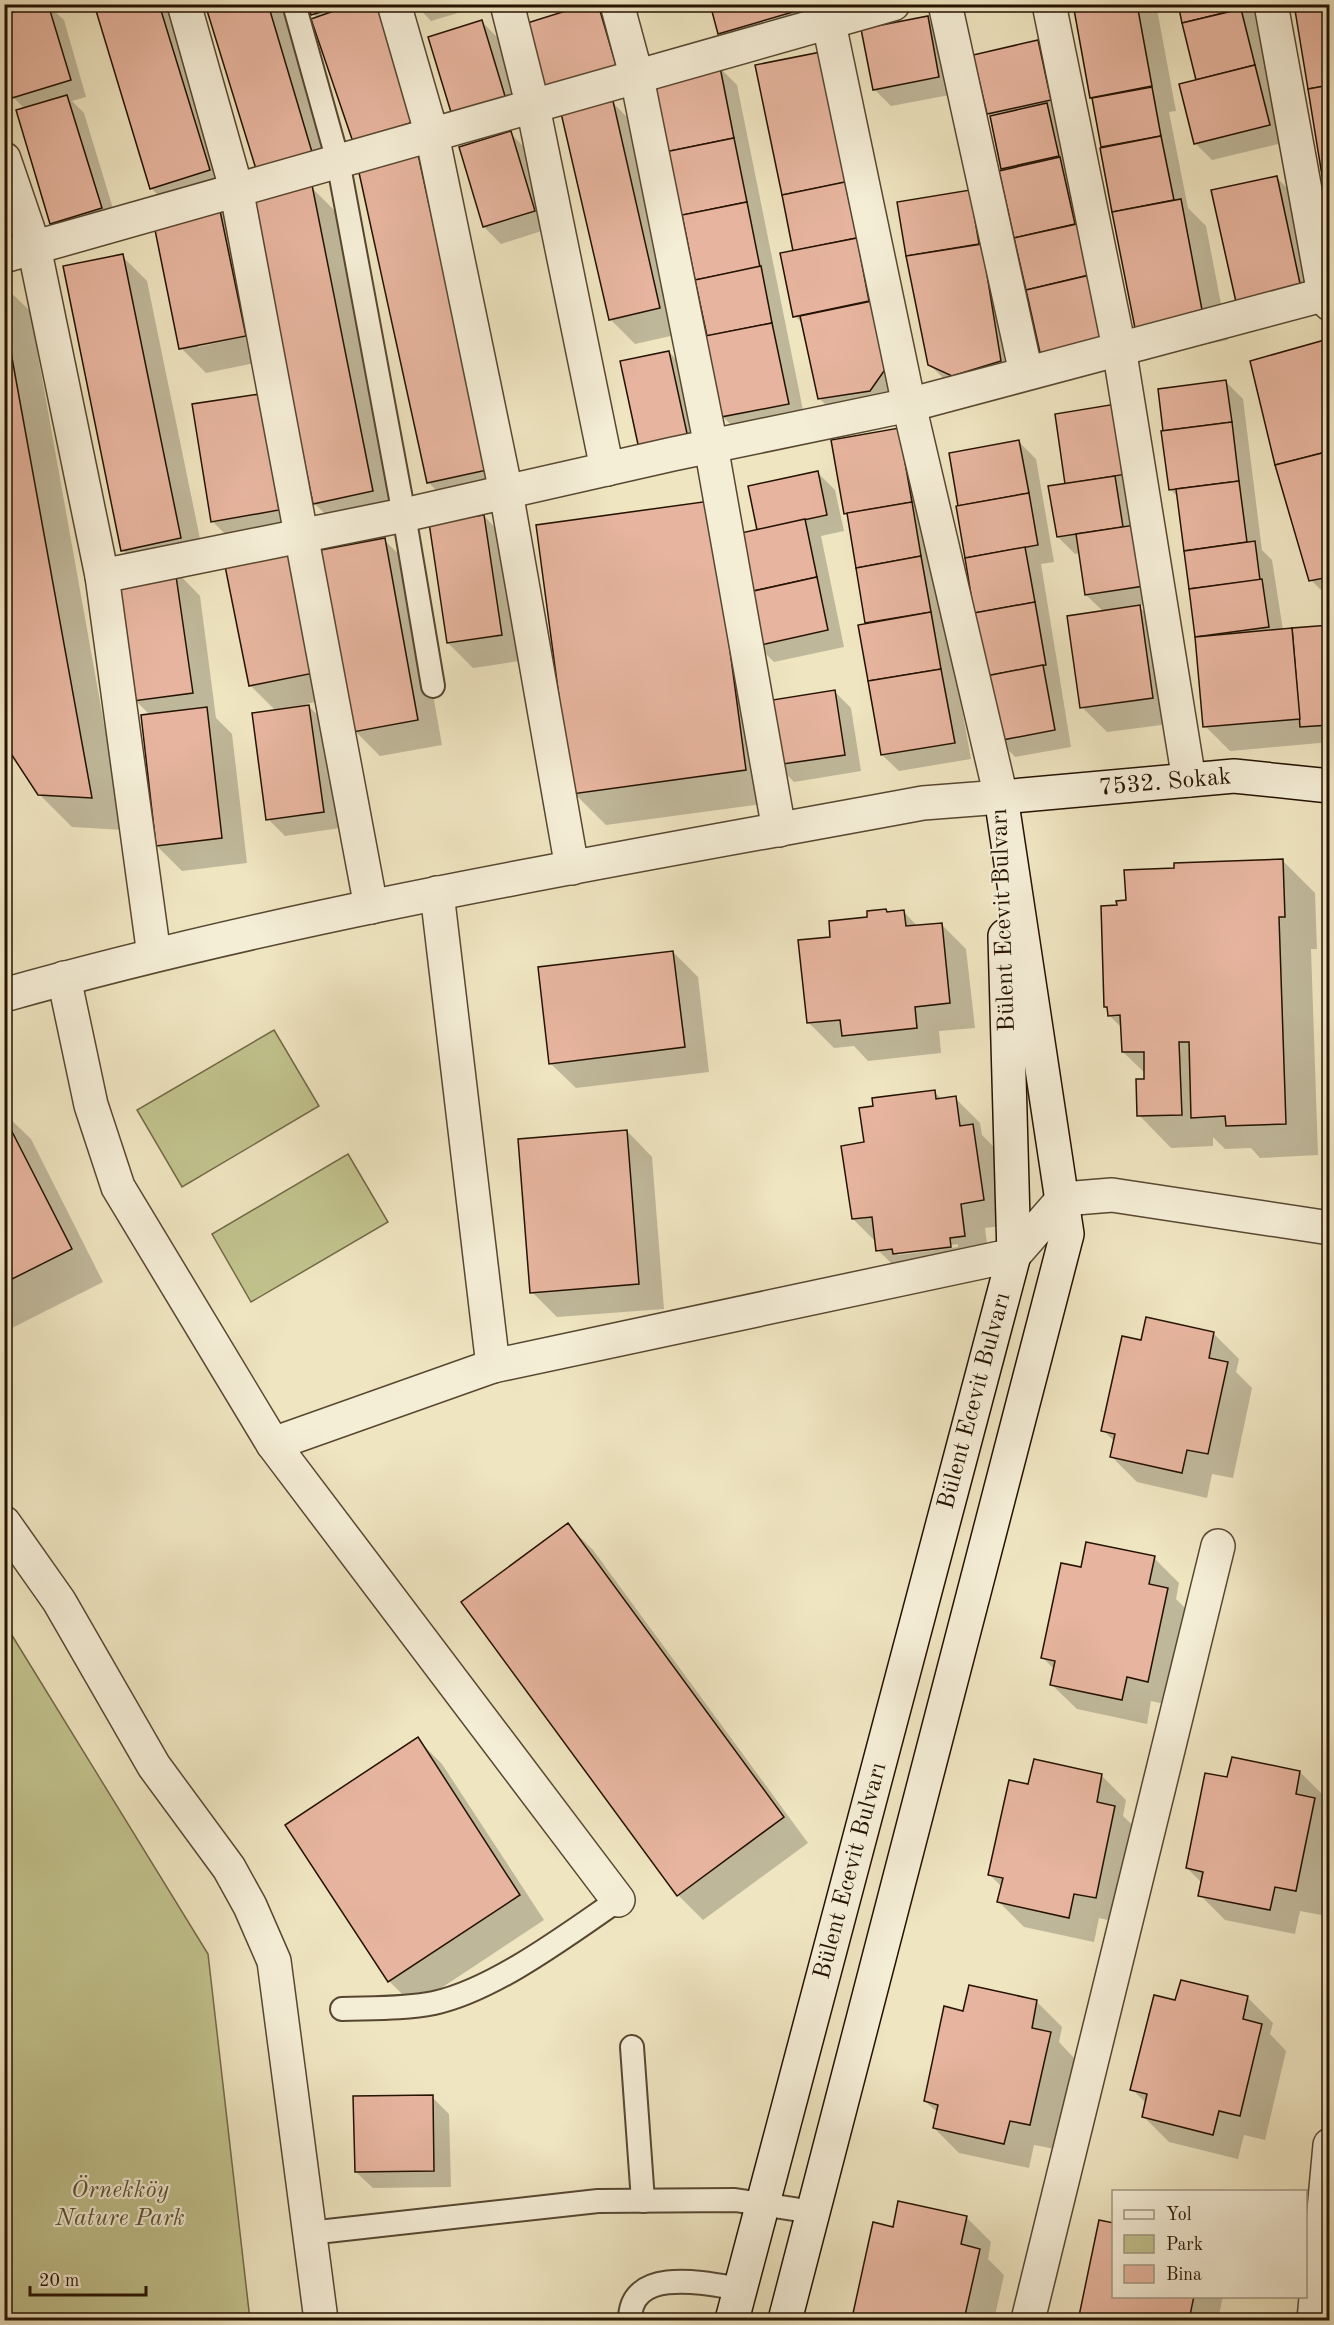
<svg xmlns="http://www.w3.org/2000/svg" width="1334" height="2325" font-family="'Old Standard TT',serif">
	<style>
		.green { fill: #c1c28d; stroke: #726a46; stroke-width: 1.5 }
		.shadow { fill: #0003; fill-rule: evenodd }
		.building { fill: #e7b59f; stroke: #241200; stroke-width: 1.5 }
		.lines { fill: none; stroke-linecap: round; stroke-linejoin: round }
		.lane-casing { stroke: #574730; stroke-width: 26 }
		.street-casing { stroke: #574730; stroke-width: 36 }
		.secondary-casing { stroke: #241200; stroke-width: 36 }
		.lane { stroke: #f5eed7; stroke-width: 22 }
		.street { stroke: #f5eed7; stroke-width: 33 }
		.secondary { stroke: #f5eed7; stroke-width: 33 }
		.labels { text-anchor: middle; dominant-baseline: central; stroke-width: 4.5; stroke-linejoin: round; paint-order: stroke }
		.street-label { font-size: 24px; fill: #241200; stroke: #f5eed7 }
		.park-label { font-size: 24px; font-style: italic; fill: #5b5031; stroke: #f5eed7 }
	</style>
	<rect width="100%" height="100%" fill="#efe5c1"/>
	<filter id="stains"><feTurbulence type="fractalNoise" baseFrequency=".00333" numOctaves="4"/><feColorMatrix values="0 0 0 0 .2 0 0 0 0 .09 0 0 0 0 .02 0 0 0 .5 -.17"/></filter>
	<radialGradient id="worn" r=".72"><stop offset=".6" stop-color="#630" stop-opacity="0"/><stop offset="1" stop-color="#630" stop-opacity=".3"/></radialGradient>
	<g class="green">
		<path d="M274,1030l45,76 -137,81 -45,-77z"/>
		<path d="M348,1154l40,68 -137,80 -39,-68z"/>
		<path d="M5,1624l203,330 42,366h-245z"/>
	</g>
	<g class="shadow">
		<path d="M7,4h59l-14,5 12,11 22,77 -14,4 12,12 34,112 -49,15 -17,-17 -27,-114 -12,-12 2,-84z"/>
		<path d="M96,4h79l67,224 28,132 -64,13 -25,-25 -6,-136 -24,-24zM253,333v2l-55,12v-3z"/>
		<path d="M207,4h77l52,173 -27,8 27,27 61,304 -58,12 -25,-25 -32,-310z"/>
		<path d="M310,4h77l12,21 17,129 27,27 68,313 -58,13 -25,-25 -50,-317z"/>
		<path d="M415,4h73l-57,17z"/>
		<path d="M598,4l16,16 20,69 -70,22z"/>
		<path d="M711,4h115l8,28 -90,26 -25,-25z"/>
		<path d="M1074,4h82l20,107 -7,1 19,96 18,18 22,114 -67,13 -47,-141z"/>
		<path d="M1179,4h75l32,138 -74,18 -17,-17 3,-62z"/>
		<path d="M927,18l17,17 11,59 -64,12 -17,-17z"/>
		<path d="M482,22l17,17 25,84 -94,-85z"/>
		<path d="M1037,42l17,17 67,300 -79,-3 -51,-239 -3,-3z"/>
		<path d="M821,53l86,325 -20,30 -51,7 -17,-17 -15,-73 -9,-9z"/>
		<path d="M720,68l17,17 68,335 -65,14 -17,-17 -38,-196 -6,-6z"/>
		<path d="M612,102l25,25 47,206 -49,11 -25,-25z"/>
		<path d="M510,133l17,17 24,78 -50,16 -17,-17z"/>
		<path d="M1276,177l25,25 24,111 -63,14z"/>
		<path d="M898,203l89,5 38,178 -70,4 -26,-26z"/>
		<path d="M4,214l12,37 -12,4z"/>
		<path d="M122,256l25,25 58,282 -31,6 26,27 16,122 16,16 15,129 -65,8 -25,-25 -7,-131 -15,-15 12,-126 -25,-24z"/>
		<path d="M4,286l26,25 93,519 -51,-3 -33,-33 -35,-54z"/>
		<path d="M1328,341l2,1v257l-19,-19z"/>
		<path d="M669,352l17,17 18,86 -47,10z"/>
		<path d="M1226,382l17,17 19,151 10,10 11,70 47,-4v116l-100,9 -25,-25 -8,-88 -18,-140 -9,-9z"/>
		<path d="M259,395l44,140 -66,11 -25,-25z"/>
		<path d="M1121,405l39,197 -22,4 27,26 12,91 -70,9 -25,-25 22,-95 -18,-17 -6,-42 -5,1 -17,-17 9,-52z"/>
		<path d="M898,430l17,17 56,312 -72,12 -17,-16 -15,-130 -18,-109 -3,-3z"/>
		<path d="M1019,442l17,17 18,103 -13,2 30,183 -56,10 -16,-17 -17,-64z"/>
		<path d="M818,473l17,17 9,41 -23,5 23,111 -70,15 -18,-18 21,158 -171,23 -32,-32 167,-258 18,-4zM746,550l9,42 -6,1z"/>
		<path d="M484,516l25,26 17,118 -53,8 -25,-25z"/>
		<path d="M384,540l26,25 32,180 -62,11 -25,-25z"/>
		<path d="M226,563l112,134 -32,7 20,19 14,105 -55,8 -17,-17 8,-108 -26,-26z"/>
		<path d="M834,691l17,17 10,63 -67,11 -17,-17z"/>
		<path d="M1282,860l33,33 2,56h-6l7,206 -58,3 -9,-10 -26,1 -12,-12v9l-42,2 -32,-33 7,-41 -23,-22 -1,-24 -13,-13 -3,-9 12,-99z"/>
		<path d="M886,910l3,4 15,-2 14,15 23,-3 25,25 9,79 -36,3 2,22 -73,8 -14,-15 -20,2 -25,-25 23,-85z"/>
		<path d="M673,952l25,25 11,95 -133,16 -26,-25z"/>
		<path d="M934,1092l9,8 12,-2 25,25 2,12 16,16 10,74 -23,3 4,32 -86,15 -25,-25 -1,-7 -24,-24 12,-75zM958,1244v3l-60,8v-3z"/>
		<path d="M4,1113l27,26 72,143 -99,50z"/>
		<path d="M627,1131l25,26 12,152 -107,8 -25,-25z"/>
		<path d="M1214,1334l25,25 -3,13 16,16 -19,90 -21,-4 -5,24 -70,-16 -25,-25 3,-15 -12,-12 39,-88z"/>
		<path d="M568,1525l25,25 215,293 -105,77 -25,-25 -215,-293z"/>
		<path d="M1154,1558l25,25 -3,16 16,16 -19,91 -22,-5 -4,23 -70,-15 -26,-25 4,-14 -13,-13 40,-88z"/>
		<path d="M417,1739l25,25 102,156 -130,86 -25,-25z"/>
		<path d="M1300,1772l25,25 -2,10 7,7v60l-9,41 -21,-4 -5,23 -70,-14 -25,-25 2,-12 -15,-15 41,-89z"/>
		<path d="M1101,1775l25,25 -3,16 17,16 -19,91 -22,-5 -5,24 -70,-15 -25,-25 3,-15 -12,-12 39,-89z"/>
		<path d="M1182,1981l66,17 25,25 -3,11 16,17 -21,89 -21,-5 -6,24 -69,-17 -25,-25 3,-13 -15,-15 44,-87z"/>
		<path d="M1037,2002l25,25 -3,15 16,17 -20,90 -21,-4 -5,23 -70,-15 -25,-25 4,-15 -13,-12z"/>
		<path d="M432,2097l17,17 2,73 -78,1 -17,-16z"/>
		<path d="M966,2217l25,25 -3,17 16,16 -10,45h-137l-3,-3z"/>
		<path d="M1114,2296h109l-5,24h-132l-5,-5z"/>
	</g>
	<g class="building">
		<path d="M38,4h10l23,76 -59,18 -8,-23v-60z"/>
		<path d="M94,4h65l51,166 -60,19z"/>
		<path d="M205,4h63l44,148 -56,17z"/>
		<path d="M308,4h38l-35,11z"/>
		<path d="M354,4h22l40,117 -63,21 -42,-123z"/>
		<path d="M588,4h10l20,68 -73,23 -21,-71z"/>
		<path d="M710,4h99l1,3 -92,27z"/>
		<path d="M1073,4h64l15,82 -62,12z"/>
		<path d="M1178,4h65l1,4 -62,15z"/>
		<path d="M1294,4h36v81l-22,4z"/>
		<path d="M1241,9l14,56 -59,15 -14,-57z"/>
		<path d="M928,16l11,61 -66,13 -12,-61z"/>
		<path d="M482,20l26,86 -54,16 -26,-85z"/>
		<path d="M1038,40l13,60 -64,14 -14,-59z"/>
		<path d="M821,52l26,130 -65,13 -27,-130z"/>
		<path d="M1255,65l15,60 -76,19 -15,-60z"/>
		<path d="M720,67l14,71 -69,14 -14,-72z"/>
		<path d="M1330,85v115h-4l-18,-111z"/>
		<path d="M1152,87l9,49 -60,11 -9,-49z"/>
		<path d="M67,95l35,113 -52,16 -34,-114z"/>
		<path d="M613,101l47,207 -51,12 -48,-207z"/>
		<path d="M1047,103l12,53 -58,13 -11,-53z"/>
		<path d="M511,131l24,80 -52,16 -24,-80z"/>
		<path d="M1161,136l13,64 -62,12 -12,-64z"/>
		<path d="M734,138l13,64 -69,14 -13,-64z"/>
		<path d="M418,154l69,316 -60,13 -69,-315z"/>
		<path d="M1060,157l15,67 -61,14 -15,-67z"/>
		<path d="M1277,176l24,112 -65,14 -25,-112z"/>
		<path d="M845,182l12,56 -64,13 -11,-56z"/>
		<path d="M312,185l61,306 -60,13 -62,-306z"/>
		<path d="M970,190l9,54 -73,12 -9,-54z"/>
		<path d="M1181,199l22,116 -68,13 -23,-116z"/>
		<path d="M218,201l28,135 -67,13 -27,-134z"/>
		<path d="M747,202l13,65 -65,13 -13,-65z"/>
		<path d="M1077,224l12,51 -63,15 -12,-52z"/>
		<path d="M857,238l12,63 -76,16 -13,-64z"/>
		<path d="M982,244l19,117 -49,15 -24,-11 -22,-109z"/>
		<path d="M123,254l58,284 -60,13 -58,-285z"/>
		<path d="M761,266l11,57 -65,13 -12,-56z"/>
		<path d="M1090,275l15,67 -64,15 -15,-67z"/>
		<path d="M877,300l14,61 -21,30 -52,8 -18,-83z"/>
		<path d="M4,314l88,484 -54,-3 -34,-52z"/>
		<path d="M772,323l17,81 -68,13 -16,-81z"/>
		<path d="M1328,339l2,112 -55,14 -25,-104z"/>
		<path d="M669,351l19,87 -49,11 -19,-88z"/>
		<path d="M1226,380l6,42 -69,9 -5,-42z"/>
		<path d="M260,394l19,116 -68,12 -19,-118z"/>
		<path d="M1122,403l11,70 -68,11 -10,-70z"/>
		<path d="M1232,422l7,59 -70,9 -8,-59z"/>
		<path d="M899,428l13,74 -68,12 -13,-74z"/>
		<path d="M1019,440l10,53 -71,13 -9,-53z"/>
		<path d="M1330,451v126l-21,4 -34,-116z"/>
		<path d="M818,471l9,44 -70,15 -9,-44z"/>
		<path d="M1115,476l8,51 -66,10 -9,-51z"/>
		<path d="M1239,481l8,61 -63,9 -8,-62z"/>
		<path d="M1029,493l9,52 -73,13 -9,-52z"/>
		<path d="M710,501l36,269 -174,24 -36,-269z"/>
		<path d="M912,502l9,54 -65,12 -9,-55z"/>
		<path d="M484,515l18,120 -55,8 -18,-120z"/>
		<path d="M805,519l12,58 -64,14 -12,-58z"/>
		<path d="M1135,525l9,61 -59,9 -9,-61z"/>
		<path d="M385,538l33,182 -65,12 -32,-182z"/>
		<path d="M1255,541l5,39 -71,9 -5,-38z"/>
		<path d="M1025,547l10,55 -61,11 -9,-55z"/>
		<path d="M290,548l24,125 -65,13 -25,-125z"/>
		<path d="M921,556l10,56 -66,11 -9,-55z"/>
		<path d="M175,569l18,124 -60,8 -17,-124z"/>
		<path d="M817,577l11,53 -72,16 -11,-53z"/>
		<path d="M1262,579l7,48 -74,10 -6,-48z"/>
		<path d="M1035,602l11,63 -66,12 -6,-64z"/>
		<path d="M1140,605l13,93 -73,10 -13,-92z"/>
		<path d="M931,612l10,57 -73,12 -10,-56z"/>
		<path d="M1330,625v100l-30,2 -8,-99z"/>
		<path d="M1292,628l8,91 -97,8 -8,-90z"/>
		<path d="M1043,665l12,65 -58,11 -11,-65z"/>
		<path d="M941,669l14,74 -74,12 -13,-74z"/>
		<path d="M835,690l10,65 -69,10 -10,-64z"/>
		<path d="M309,705l15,107 -58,8 -14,-107z"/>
		<path d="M207,707l15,131 -66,8 -15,-131z"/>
		<path d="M1283,859l2,58h-6l7,207 -60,2 -1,-10 -34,2 -2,-76h-10l3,73 -45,1 -1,-37h8v-27h-22l-2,-37 -12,1 -1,-9h-3l-3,-101 16,-1 -1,-4 10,-1 -2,-30 50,-2v-5z"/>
		<path d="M886,909l1,3 17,-2 2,16 36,-3 8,80 -35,4 2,21 -75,8 -2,-16 -33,3 -9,-83 32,-3 -1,-16 38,-4v-6z"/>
		<path d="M673,951l12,96 -136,17 -11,-97z"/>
		<path d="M935,1090l1,9 20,-3 4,30 13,-2 11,76 -23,4 4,32 -15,2 1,9 -58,7 -1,-5 -16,2 -4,-34 -20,2 -11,-73 23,-4 -5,-34 14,-2 -1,-8z"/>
		<path d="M4,1116l68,133 -68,34z"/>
		<path d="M627,1130l12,154 -109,9 -12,-154z"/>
		<path d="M1146,1317l68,15 -5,26 19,4 -20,92 -21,-4 -5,23 -72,-16 5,-23 -14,-3 21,-95 19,4z"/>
		<path d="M568,1523l216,294 -107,79 -216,-294z"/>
		<path d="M1086,1542l69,14 -6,28 19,4 -20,94 -21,-5 -5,23 -72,-15 5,-24 -14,-3 20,-95 20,4z"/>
		<path d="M418,1737l102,158 -132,87 -103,-157z"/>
		<path d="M1232,1757l68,14 -4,23 19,4 -19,93 -21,-4 -5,23 -72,-14 5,-24 -17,-4 19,-95 22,4z"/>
		<path d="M1034,1759l68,15 -5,28 18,4 -19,92 -22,-4 -5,24 -72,-16 6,-24 -15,-3 21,-95 19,4z"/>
		<path d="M1181,1980l67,16 -5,23 19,5 -22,92 -21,-5 -6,24 -71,-18 5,-23 -17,-4 24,-95 21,5z"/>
		<path d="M969,1985l68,15 -5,28 19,4 -21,93 -20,-4 -6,23 -71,-16 5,-23 -14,-4 20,-95 19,5z"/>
		<path d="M433,2095l1,76 -79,1 -2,-76z"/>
		<path d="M898,2201l69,15 -6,28 19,5 -16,71h-99l-13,-2 21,-96 20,5z"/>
		<path d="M1099,2220l15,3v73h80l-5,24h-98v-2l-12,-2z"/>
	</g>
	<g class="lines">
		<g class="lane-casing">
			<g id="lane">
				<path d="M294,4l44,157 66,354 29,171"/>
				<path d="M342,2009c30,-1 63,0 92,-6 60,-13 133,-68 184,-103"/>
				<path d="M632,2047l11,154"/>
				<path d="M309,2233l289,-32 137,-1 78,12"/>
				<path d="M630,2320c0,-54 75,-37 110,-31"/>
			</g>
		</g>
		<g class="street-casing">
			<g id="street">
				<path d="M184,4l52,184 135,719"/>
				<path d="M394,4l38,131 74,357 66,376"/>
				<path d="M507,4l26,103 74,362"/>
				<path d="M617,4l20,74 74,368 68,384"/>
				<path d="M945,4l81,369"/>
				<path d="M1049,4l70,344 70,432"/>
				<path d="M1271,4l53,290 6,10"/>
				<path d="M4,159l30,88 68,329 52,379"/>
				<path d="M4,256l889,-252"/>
				<path d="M102,576l302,-61 269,-61 236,-49 421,-112"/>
				<path d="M437,893l56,473"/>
				<path d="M64,978l27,127 27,82 155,257 345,456"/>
				<path d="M4,995c302,-85 612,-135 919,-192l78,-6 -92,-392 -80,-381"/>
				<path d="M273,1444l220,-78 521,-111 49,-56 49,-4 218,33"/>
				<path d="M4,1523l55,78 95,165 75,102 21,38 24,55 47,359"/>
				<path d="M1028,2320l190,-774"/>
				<path d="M1314,2320l16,-175"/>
			</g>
		</g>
		<g class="secondary-casing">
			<g id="secondary">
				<path d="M1001,797l233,-21 96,10"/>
				<path d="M732,2320l282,-1065 -9,-319"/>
				<path d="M785,2320l282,-1086 -66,-437"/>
			</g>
		</g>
		<use href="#lane" class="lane"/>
		<use href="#street" class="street"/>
		<use href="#secondary" class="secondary"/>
	</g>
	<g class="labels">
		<g class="street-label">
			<text transform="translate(1165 783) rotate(-5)">7532. Sokak</text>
			<text transform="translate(1004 920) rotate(-92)">Bülent Ecevit Bulvarı</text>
			<text transform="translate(975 1401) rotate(-75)">Bülent Ecevit Bulvarı</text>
			<text transform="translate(851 1871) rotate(-75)">Bülent Ecevit Bulvarı</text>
		</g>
		<g class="park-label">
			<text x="120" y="2191">Örnekköy<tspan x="120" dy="28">Nature Park</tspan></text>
		</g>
	</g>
	<rect width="1334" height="2325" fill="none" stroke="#efe5c1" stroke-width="24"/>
	<rect x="6" y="6" width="1322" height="2313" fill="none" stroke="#241200" stroke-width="3"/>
	<rect x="12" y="12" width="1310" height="2301" fill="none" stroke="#241200" stroke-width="1.5"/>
	<rect x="1112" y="2190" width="195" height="108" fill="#f5eed7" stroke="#a19681" stroke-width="1.5"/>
	<rect x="1124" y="2210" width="30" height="9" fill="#f5eed7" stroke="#a19681" stroke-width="1.5"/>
	<text x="1166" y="2220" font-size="18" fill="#241200">Yol</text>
	<rect x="1124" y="2235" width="30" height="18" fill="#c1c28d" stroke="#a19681" stroke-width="1.5"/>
	<text x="1166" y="2250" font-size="18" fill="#241200">Park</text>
	<rect x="1124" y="2265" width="30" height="18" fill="#e7b59f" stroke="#a19681" stroke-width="1.5"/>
	<text x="1166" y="2280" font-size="18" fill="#241200">Bina</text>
	<path d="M30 2286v9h116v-9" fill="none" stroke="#241200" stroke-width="3"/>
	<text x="39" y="2286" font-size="18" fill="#241200" stroke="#f5eed7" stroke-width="4.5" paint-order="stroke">20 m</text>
	<rect width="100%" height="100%" filter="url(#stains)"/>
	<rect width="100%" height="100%" fill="url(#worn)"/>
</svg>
